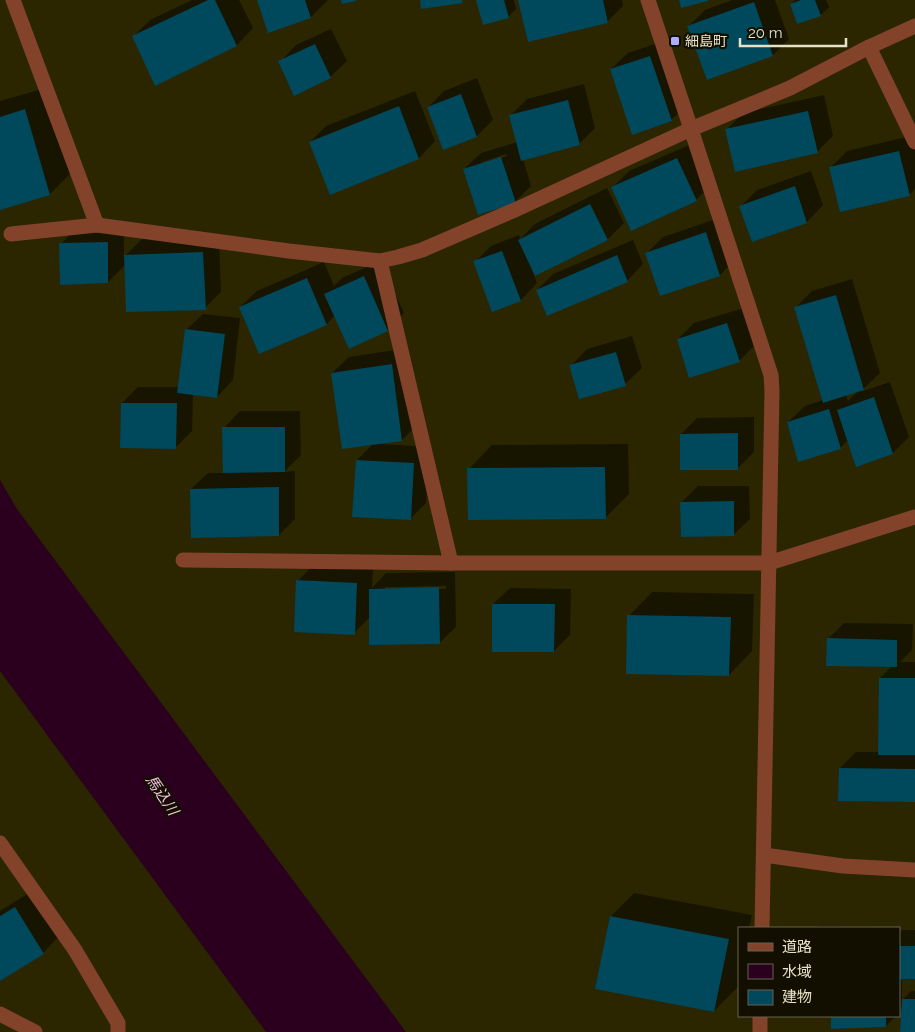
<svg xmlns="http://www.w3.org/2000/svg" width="915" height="1032" font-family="Raleway,'Noto Sans JP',sans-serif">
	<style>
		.water { fill: #2b001f }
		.shadow { fill: #0007; fill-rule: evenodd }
		.building { fill: #00485b }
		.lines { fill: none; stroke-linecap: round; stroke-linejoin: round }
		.minor { stroke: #83432a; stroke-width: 15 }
		.poi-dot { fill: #abaffb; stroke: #120f00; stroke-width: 2 }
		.labels { text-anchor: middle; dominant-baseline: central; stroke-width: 4.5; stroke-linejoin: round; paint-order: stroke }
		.poi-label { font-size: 14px; fill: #e5e2c8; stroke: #120f00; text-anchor: start }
		.water-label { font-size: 15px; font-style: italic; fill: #f4bfe0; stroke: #120f00 }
	</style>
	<rect width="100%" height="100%" fill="#2b2600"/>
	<path class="water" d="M0,480l17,29 389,523h-140l-266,-361z"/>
	<g class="shadow">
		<path d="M192,0h47l14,28 -16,17 -81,39 -23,-47 17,-17z"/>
		<path d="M258,0h69v1l-16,16 -42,14z"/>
		<path d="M478,0h36l2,9 -8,8z"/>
		<path d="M519,0h103l1,6 -16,16z"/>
		<path d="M732,0h43l14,39 -16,16 -84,-29 16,-16z"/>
		<path d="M795,0h31l3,7 -8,8 -24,8 -6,-19z"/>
		<path d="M331,29l16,32 -17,16 -50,-15 16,-17z"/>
		<path d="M667,40l21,64 -17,16 -60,-51 17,-16z"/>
		<path d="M477,78l16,42 -16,16 -33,12 -16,-41 16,-16z"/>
		<path d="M584,84l11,44 -16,16 -56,15 8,27 -16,16 -51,-33 17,-16 36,-11 -7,-26 17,-17zM506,154l1,2 -25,8v-2z"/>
		<path d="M49,87l24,84 -23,23 -50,15v-108z"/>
		<path d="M415,91l20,50 -16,17 -89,35 -20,-51 16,-16z"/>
		<path d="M824,95l9,41 -16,16 -91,-22 17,-17z"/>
		<path d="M915,135v54l-6,6 -78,-28 16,-16z"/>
		<path d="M694,143l18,41 -16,16 -83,-13 16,-16z"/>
		<path d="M811,171l12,34 -16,17 -66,-16 16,-16z"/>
		<path d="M607,188l17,35 -16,16 -76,30 5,14 -16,17 -28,10 -18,-48 16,-16 28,-11 1,4 15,-15z"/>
		<path d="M722,217l14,42 -16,16 -59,20 -14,-42 16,-16z"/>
		<path d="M77,227h47v30l18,-18 77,-2 2,55 -16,16 -79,-44 -18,18 -47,-38z"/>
		<path d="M633,240l10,24 -16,17 -90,9 16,-16z"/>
		<path d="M380,261l24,52 -17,17 -52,-15 -8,9 -67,28 -20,-45 17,-16 67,-29 10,24 8,-8z"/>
		<path d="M852,279l28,94 -20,19 30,-10 19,55 -16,16 -45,-13 -8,8 -52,-26 17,-16 18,-6 -27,-93 16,-16zM858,391l-10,10 -2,-6z"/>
		<path d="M744,308l11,37 -16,16 -61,-22 16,-16z"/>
		<path d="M203,314l37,4 -7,62 -16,17 -24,-3 -1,37 -16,16 -54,-44 16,-16h41l7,-57z"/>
		<path d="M632,336l10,32 -17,16 -54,-18 16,-17z"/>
		<path d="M408,348l10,76 -16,16 -22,3v1l50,3 -4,56 -16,16 -53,-59 16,-16 -41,-71 17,-16z"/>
		<path d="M240,411h60l1,44 -17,17 11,-1v48l-16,16 -88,-46 17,-16h16v-45z"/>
		<path d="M754,417v35l-16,16 -57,-34 16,-16z"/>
		<path d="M628,444l1,50 -24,24 -136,-49 23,-24z"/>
		<path d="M698,486h51l1,33 -17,16 -51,-33z"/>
		<path d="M314,564l59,3 -1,21 14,-15 69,-1 1,55 -17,16 -69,-26 -16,16 -56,-52zM446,586v3l-61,1v-3z"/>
		<path d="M510,588l61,1 -1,46 -16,16 -61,-47z"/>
		<path d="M652,592l102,2 -2,57 -23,24 -100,-59z"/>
		<path d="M844,623l69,1 -1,26 -12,12h15v139l-75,-33 16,-16h23l1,-74 12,-12 -64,-27z"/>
		<path d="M32,891l27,45 -16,17 -43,26v-68z"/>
		<path d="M634,893l118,22 -3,13h-10v53l-1,6 -24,24 -103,-95z"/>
		<path d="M818,926l65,1v1h-67z"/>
		<path d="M902,930h13v48l-16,-1v-44z"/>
		<path d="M899,980h3v20l9,-9h4v41l-13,-23 -3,4z"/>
		<path d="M832,1016h64l-10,10 -54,1z"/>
	</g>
	<g class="building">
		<path d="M208,0h7l22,46 -82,40 -23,-50z"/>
		<path d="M257,0h48l6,18 -43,15z"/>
		<path d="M341,0h15v1l-14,3z"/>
		<path d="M420,0h42l1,3 -42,6z"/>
		<path d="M476,0h28l5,18 -26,7z"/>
		<path d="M518,0h85l5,23 -80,19z"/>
		<path d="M679,0h29v1l-27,7z"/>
		<path d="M801,0h14l6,16 -24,8 -7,-20z"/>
		<path d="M754,2l19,54 -66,24 -20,-54z"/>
		<path d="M315,44l16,34 -37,18 -16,-35z"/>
		<path d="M650,56l22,65 -40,14 -22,-66z"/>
		<path d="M461,94l16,43 -34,13 -16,-43z"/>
		<path d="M568,100l12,45 -59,16 -12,-46z"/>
		<path d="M399,106l20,53 -89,36 -21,-53z"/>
		<path d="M25,109l25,86 -50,15v-93z"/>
		<path d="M808,111l10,42 -83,19 -10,-43z"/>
		<path d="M899,151l11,45 -70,16 -11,-45z"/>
		<path d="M501,157l15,46 -38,12 -15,-46z"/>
		<path d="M677,158l20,43 -66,30 -20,-44z"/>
		<path d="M795,186l12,37 -55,19 -13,-36z"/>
		<path d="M590,204l18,36 -73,36 -17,-36z"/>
		<path d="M706,232l14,44 -60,20 -15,-43z"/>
		<path d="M108,242v41l-48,2 -1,-42z"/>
		<path d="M502,251l19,50 -29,11 -19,-51z"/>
		<path d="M203,252l3,58 -80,2 -2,-57z"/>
		<path d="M617,255l11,27 -81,34 -11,-26z"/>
		<path d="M364,276l24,55 -39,18 -25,-55z"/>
		<path d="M307,278l20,47 -68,29 -20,-47z"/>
		<path d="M836,295l28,95 -41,13 -29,-96z"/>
		<path d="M727,323l13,39 -51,16 -12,-39z"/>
		<path d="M185,329l40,5 -8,64 -40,-5z"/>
		<path d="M616,352l10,34 -47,13 -10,-34z"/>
		<path d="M392,364l10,77 -60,8 -11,-76z"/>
		<path d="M874,397l19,57 -37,13 -19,-57z"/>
		<path d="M121,403h56l-1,46 -56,-1z"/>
		<path d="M829,409l12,40 -43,13 -11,-40z"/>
		<path d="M222,427h63v45l-62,1z"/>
		<path d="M738,433v37h-58v-36z"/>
		<path d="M356,460l58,3 -3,57 -59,-3z"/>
		<path d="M605,467l1,52 -138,1 -1,-52z"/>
		<path d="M279,487v49l-88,2 -1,-49z"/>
		<path d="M734,501v35l-53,1 -1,-35z"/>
		<path d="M296,580l61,3 -2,52 -61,-3z"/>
		<path d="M439,587l1,57 -71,1v-56z"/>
		<path d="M492,604h63l-1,48h-62z"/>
		<path d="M627,615l104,2 -2,59 -103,-2z"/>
		<path d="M827,638l70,2v27l-71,-1z"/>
		<path d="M879,678h36v77h-37z"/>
		<path d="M839,768l76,1v33l-77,-1z"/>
		<path d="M15,907l29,47 -44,27v-65z"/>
		<path d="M610,916l119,23 -15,73 -119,-23z"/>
		<rect x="899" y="946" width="16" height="33"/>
		<path d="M902,999h13v33h-15z"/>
		<path d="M831,1016h55v11l-55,2z"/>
	</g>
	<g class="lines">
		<g class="minor">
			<path d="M13,0l84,225"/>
			<path d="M648,0l43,129 80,246 1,16 -10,537"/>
			<path d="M869,47l46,95"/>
			<path d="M11,234l86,-9 192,26 91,10 18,-4 24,-7 95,-41 174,-80 99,-41 79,-41 46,-21"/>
			<path d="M380,261l71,302"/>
			<path d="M183,560l268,3h318l146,-46"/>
			<path d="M0,843l75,107 43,73v9"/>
			<path d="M764,855l79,11 72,4"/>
			<path d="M0,1014l35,18"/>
			<path d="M760,1032v-16"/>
		</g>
	</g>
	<rect class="poi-dot" x="670" y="36" width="10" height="10" rx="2.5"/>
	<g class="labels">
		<g class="poi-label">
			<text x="685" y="41">細島町</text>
		</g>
		<g class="water-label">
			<text transform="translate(162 795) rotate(56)">馬込川</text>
		</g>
	</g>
	<rect x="738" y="927" width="162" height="90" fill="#120f00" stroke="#666350"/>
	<rect x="748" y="943" width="25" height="8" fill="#83432a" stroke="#666350"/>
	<text x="782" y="952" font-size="15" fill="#e5e2c8">道路</text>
	<rect x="748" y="964" width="25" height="15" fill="#2b001f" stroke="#666350"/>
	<text x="782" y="977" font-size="15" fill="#e5e2c8">水域</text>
	<rect x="748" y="990" width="25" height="15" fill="#00485b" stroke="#666350"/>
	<text x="782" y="1002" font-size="15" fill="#e5e2c8">建物</text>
	<path d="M740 38v8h106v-8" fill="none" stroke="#e5e2c8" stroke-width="2.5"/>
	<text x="748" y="38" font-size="15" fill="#e5e2c8" stroke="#120f00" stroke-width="4" paint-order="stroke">20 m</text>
</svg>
